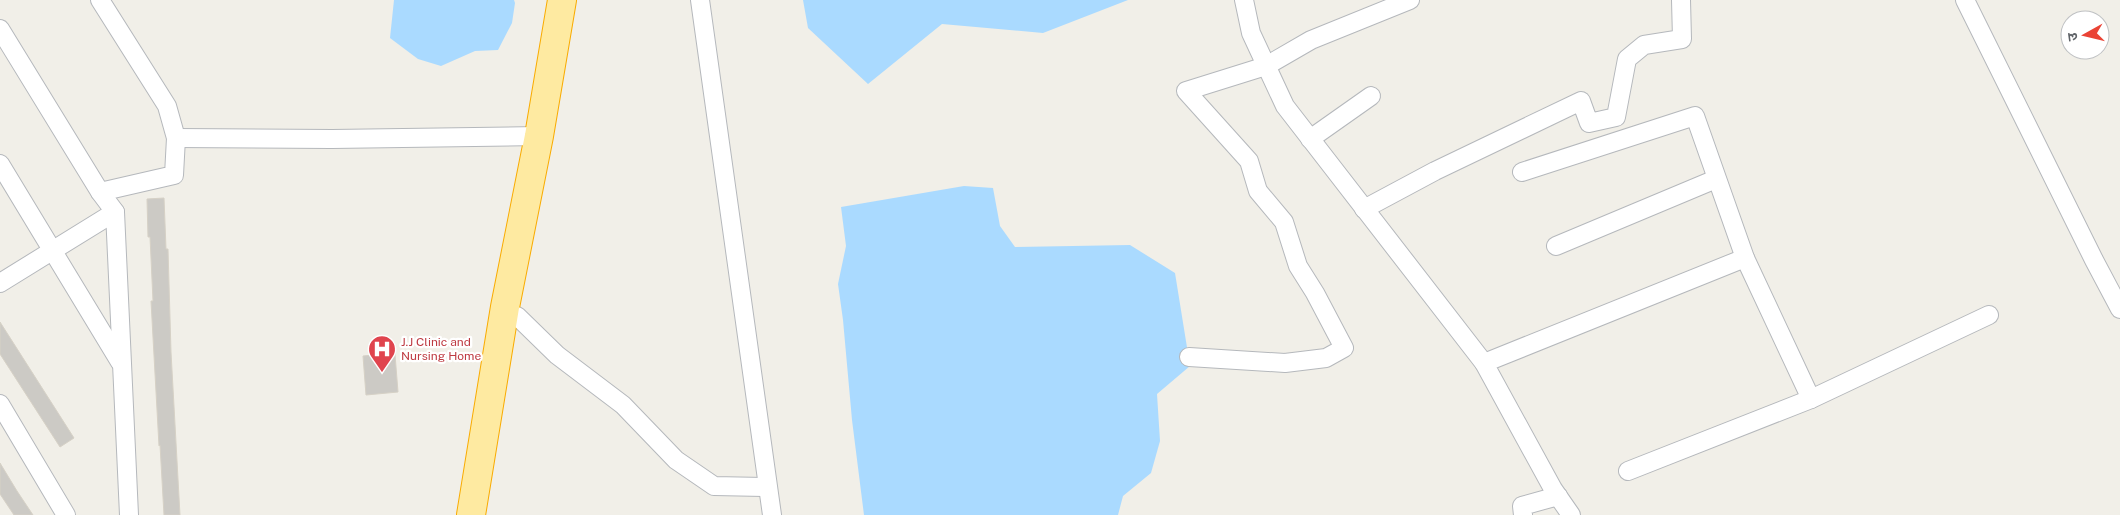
<svg xmlns="http://www.w3.org/2000/svg" width="2120" height="515" font-family="'Public Sans','Noto Sans Devanagari',sans-serif">
	<style>
		.water { fill: #aadaff }
		.building { fill: #cccac5; stroke: #d6d1c6 }
		.lines { fill: none; stroke-linecap: round; stroke-linejoin: round }
		.minor-casing { stroke: #b5b8bc; stroke-width: 20 }
		.trunk-casing { stroke: #f9ab00; stroke-width: 30 }
		.minor { stroke: #fff; stroke-width: 18 }
		.trunk { stroke: #feeaa1; stroke-width: 28 }
		.labels { text-anchor: middle; dominant-baseline: central; stroke-width: 4.5; stroke-linejoin: round; paint-order: stroke }
		.health-label { font-size: 12px; fill: #be3a42; stroke: #fff; text-anchor: start }
	</style>
	<rect width="100%" height="100%" fill="#f1efe8"/>
	<g class="water">
		<path d="M394,0h120l1,3 -3,20 -14,27 -23,1 -34,15 -23,-7 -28,-21z"/>
		<path d="M803,0h325l-85,33 -101,-9 -74,60 -60,-56z"/>
		<path d="M964,186l29,2 7,38 15,21 115,-2 45,28 15,93 -33,28 3,47 -9,32 -28,23 -5,19h-254l-12,-95 -9,-100 -5,-36 8,-38 -5,-39z"/>
	</g>
	<g class="building">
		<path d="M164,198l2,51h2l3,103 9,163h-16l-4,-70 -1,1 -8,-145h2l-3,-64h-2l-1,-38z"/>
		<path d="M0,322l74,116 -14,9 -60,-93z"/>
		<path d="M394,342l4,50 -32,3 -3,-39 10,-1 -1,-11z"/>
		<path d="M0,463l17,28 16,24h-19l-14,-21z"/>
	</g>
	<g class="lines">
		<g class="minor-casing">
			<g id="minor">
				<path d="M700,0l72,515"/>
				<path d="M1244,0l7,33 34,73 199,257"/>
				<path d="M1965,0l129,260 26,49"/>
				<path d="M0,29l100,163 15,20 14,303"/>
				<path d="M176,138l156,1 207,-3"/>
				<path d="M1310,139l61,-43"/>
				<path d="M0,164l120,198"/>
				<path d="M1522,172l173,-56 50,142 66,141"/>
				<path d="M100,192l74,-17 2,-37 -9,-32 -67,-106"/>
				<path d="M1364,209l71,-38 146,-70 8,22 27,-6 11,-58 17,-14 38,-6 -1,-39"/>
				<path d="M1556,246l160,-67"/>
				<path d="M0,283l115,-71"/>
				<path d="M517,316l40,39 66,50 53,55 38,26 53,1"/>
				<path d="M1189,357l96,6 41,-5 18,-10 -29,-55 -17,-27 -14,-44 -26,-31 -9,-30 -63,-70 80,-25 45,-26 99,-40"/>
				<path d="M0,404l66,111"/>
				<path d="M1628,471l183,-72 178,-84"/>
				<path d="M1523,515l-1,-9 36,-10"/>
				<path d="M1571,515l-18,-26 -69,-126 261,-105"/>
			</g>
		</g>
		<g class="trunk-casing">
			<path id="trunk" d="M471,515l34,-208 34,-171 23,-136"/>
		</g>
		<use href="#minor" class="minor"/>
		<use href="#trunk" class="trunk"/>
	</g>
	<defs>
		<g id="hospital-pin" transform="scale(1.4375)"><path d="M0 17L-7.5 6A9.5 9.5 0 1 1 7.5 6Z" fill="#e0444e" stroke="#fff"/><path d="M-5-5h3v3.5h4V-5h3V5h-3V1.5h-4V5h-3Z" fill="#fff"/></g>
	</defs>
	<g fill-rule="evenodd">
		<use href="#hospital-pin" x="382" y="349"/>
	</g>
	<g class="labels">
		<g class="health-label">
			<text x="401" y="342">J.J Clinic and<tspan x="401" dy="14">Nursing Home</tspan></text>
		</g>
	</g>
	<g transform="translate(2085 35) rotate(262)"><circle r="24" fill="#ffffff" stroke="#bfc1c3"/>
	<path d="M0-4L9 19L0 12L-9 19Z" fill="#ea4335"/>
	<text y="-8" font-size="14" font-weight="bold" text-anchor="middle" fill="#5f6368">उ</text>
	</g>
</svg>
